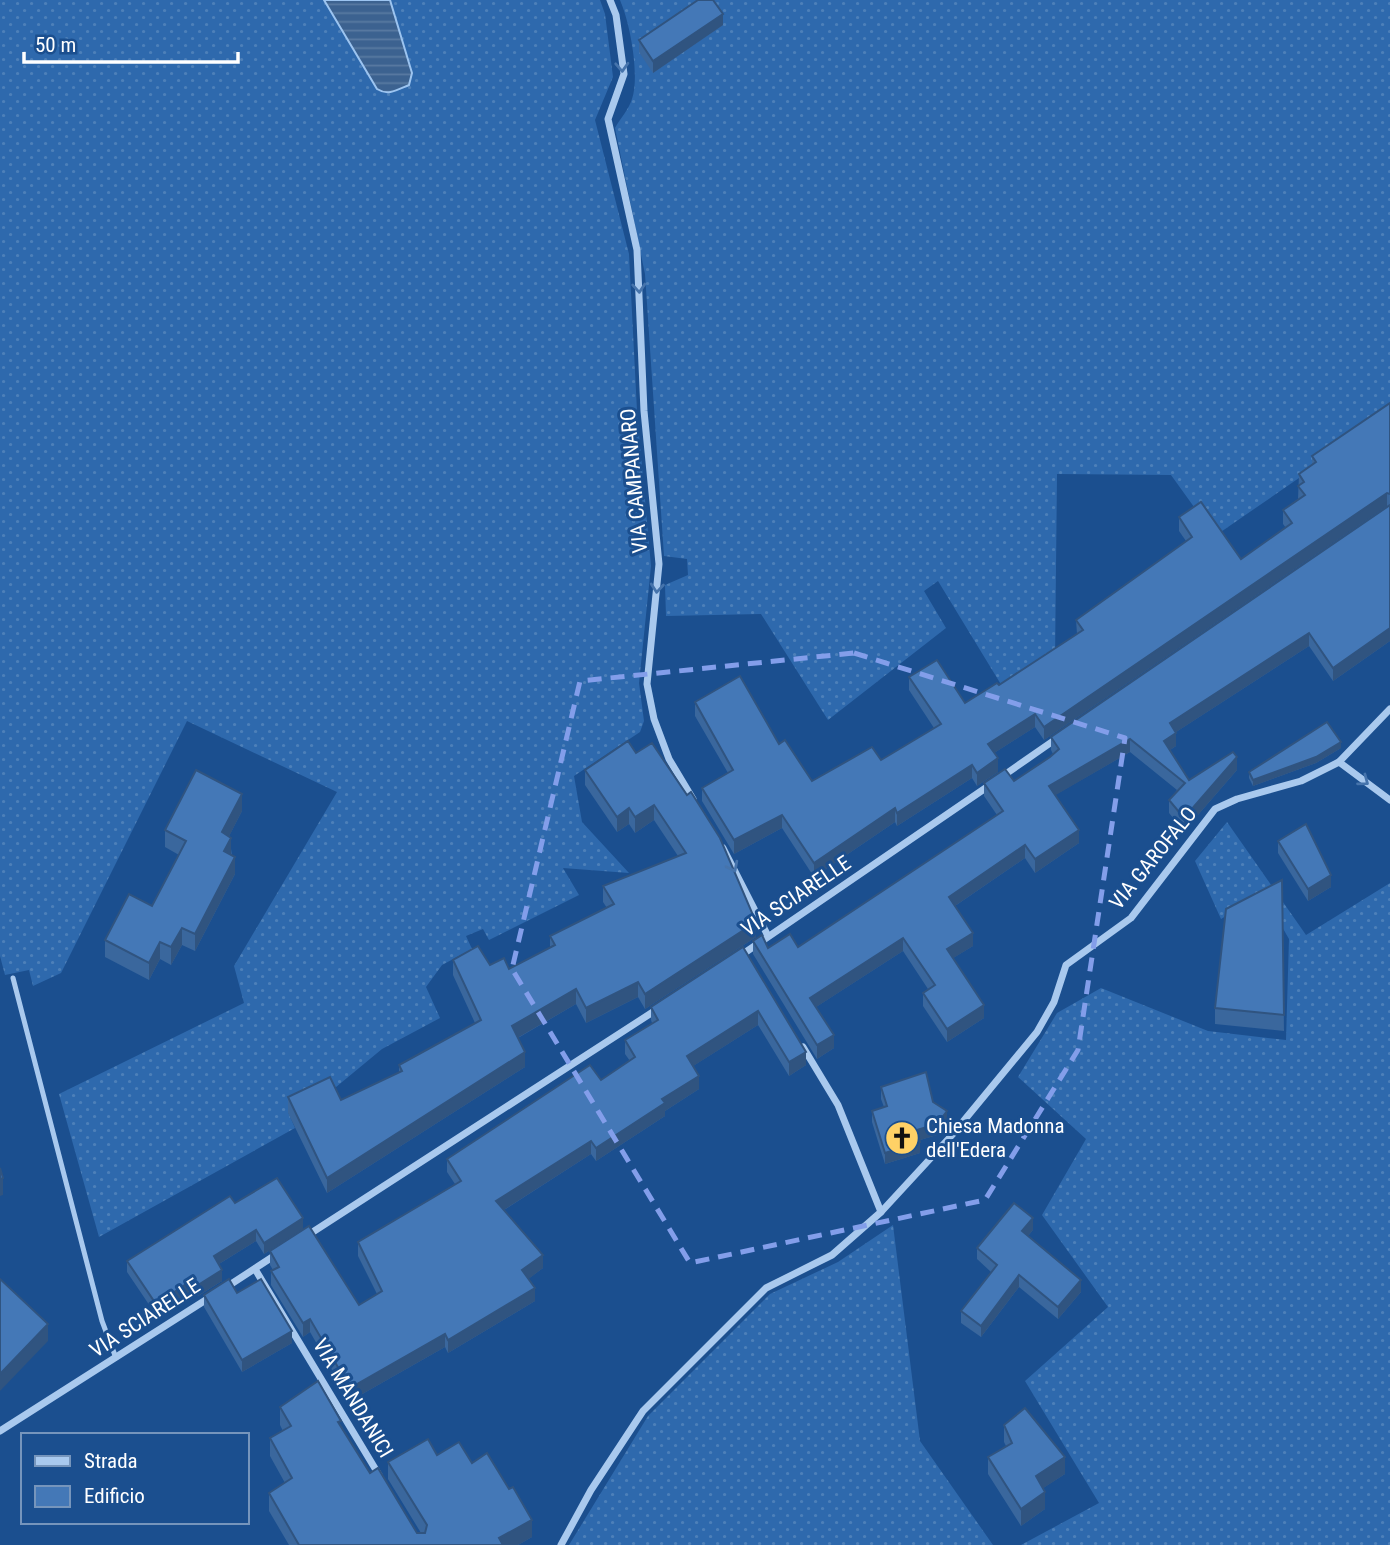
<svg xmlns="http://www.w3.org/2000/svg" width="1390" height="1545" font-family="'Roboto Condensed',sans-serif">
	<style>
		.grass { fill: url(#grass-dots) }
		.water { fill: url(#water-rules); stroke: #9cc4f0; stroke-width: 2 }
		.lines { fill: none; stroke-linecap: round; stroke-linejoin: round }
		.lane { stroke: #a9c9ee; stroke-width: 5 }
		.street { stroke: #a9c9ee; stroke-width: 7 }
		.wall { fill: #3a679d }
		.shaded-wall { fill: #305480 }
		.building { fill: #4478b7; stroke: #305480; stroke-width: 2 }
		.oneway { stroke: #4674ac }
		.marked { fill: none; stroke: #839eea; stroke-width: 5; stroke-dasharray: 14 9; stroke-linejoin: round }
		.labels { text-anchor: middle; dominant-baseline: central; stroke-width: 6; stroke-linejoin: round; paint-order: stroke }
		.street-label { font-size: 21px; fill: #fff; stroke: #1b4f8f }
		.poi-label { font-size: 21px; fill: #fff; stroke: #1b4f8f; text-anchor: start }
	</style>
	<defs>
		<pattern id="grass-dots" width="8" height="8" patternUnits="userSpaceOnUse" patternTransform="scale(1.75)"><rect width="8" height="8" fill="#2e69ad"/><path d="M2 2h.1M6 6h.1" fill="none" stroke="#4d80b9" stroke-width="1.8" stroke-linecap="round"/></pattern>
		<pattern id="water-rules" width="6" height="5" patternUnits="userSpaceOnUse" patternTransform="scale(1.75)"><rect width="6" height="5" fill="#3c6290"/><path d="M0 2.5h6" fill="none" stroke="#597aa1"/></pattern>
	</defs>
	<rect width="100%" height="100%" fill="#1b4f8f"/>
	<g class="grass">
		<path d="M0,0h600l5,14 8,63 -18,43 34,134 8,157 14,155 -12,117 5,38 -4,11 -66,44 8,46 47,51 -66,-5 16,27 -90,45 -6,-11 -17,7 6,13 -30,16 -16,22 14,31 -58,31 -52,43 -42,20 7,16 -196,109 -40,-143 185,-91 -10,-37 103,-174 -150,-71 -126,252 -28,13 -4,-16 -24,5 -5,-19z"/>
		<path d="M620,0h770v440l-78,29 -97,67 -44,-61 -114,-1 -2,187 -50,30 -67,-110 -14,10 22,37 -118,92 -67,-106 -95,2 -1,-31 23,-10 -1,-16 -23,-3 -19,-282 -30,-146c5,-9 14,-19 17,-29 8,-24 -2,-76 -12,-99z"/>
		<path d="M1227,822l79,113 84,-52v662h-369l78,-42 -74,-122 83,-74 -66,-92 44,-76 -68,-62 39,-64 44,-25 107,43 78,9 3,-101 -26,-46 -42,26 -26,-58z"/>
		<path d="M893,1225l27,216 73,104h-424l79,-129 122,-122 68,-32z"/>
	</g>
	<path class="water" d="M324,0h66l22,73 -3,12c-12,5 -21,11 -32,4z"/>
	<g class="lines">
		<path class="lane" d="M13,978l89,343 14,37"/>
		<g class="street">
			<path d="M610,0l6,15 8,59 -16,45 29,131 7,161 15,153 -12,120 7,35 15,40 24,40"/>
			<path d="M1339,762l51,38"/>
			<path d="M1000,778l56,-39"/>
			<path d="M723,848l45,88"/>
			<path d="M740,956l250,-171"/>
			<path d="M881,1212l71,-77 85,-103 17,-30 12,-37 65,-47 84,-109 22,-10 64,-18 38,-19 51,-53"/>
			<path d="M305,1237l351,-227"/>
			<path d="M255,1269l124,206"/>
			<path d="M225,1288l52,-34"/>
			<path d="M0,1431l212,-135"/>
			<path d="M561,1545l30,-55 52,-79 123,-123 66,-33 49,-43 -43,-107 -35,-58"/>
		</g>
	</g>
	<g class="wall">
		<path d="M723,25l-70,48 -14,-21v-12z"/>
		<path d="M1390,403v238l-57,40 -24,-35 -133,86v14l-6,4 19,30 48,-10 -53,61 -15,-18v-13l8,-10 -47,-38 -75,43 24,48 -44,30 -10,-15 -70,48 18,40 -20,12 31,60 -37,24 -24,-36v-13l5,-4 -25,-38 -87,56 18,41 -17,11 -64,-105v-13l15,7 30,-1 199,-132 -13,-19v-13l30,-2 36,-24 3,-3 -2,-4v-13l337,-231h-1l-343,234 -9,-13 -41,26 4,19 -21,14 -5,-8 -75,48 -2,-4 -81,55 -32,-49 -48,26 -32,-53v-13l26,-15 -33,-57v-14l84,42 33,37 69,-21 53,-32 -25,-38v-13l56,26 34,-18 78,-51 -1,-14 110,-79 -7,-10v-14l62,42 45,-31 -3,-4v-14l15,-11 1,-25 13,-9v-9z"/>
		<path d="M628,741l128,196 -111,72 -7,-12 -52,26 -10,-19 -58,34 7,29 -198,126 -39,-80v-16l53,3 58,-27v-8l76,-42 -22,-48v-15l56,9 41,-21v-12l57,-28 -4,-6v-16l75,-30 -24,-36 -19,13 -6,-9 -12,8 -32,-47v-15z"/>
		<path d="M1341,748l-25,15 -63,23 -4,-8v-6z"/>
		<path d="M242,811l-13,25 6,38 -40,77 -13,-6 -11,20 -11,-6 -11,21 -44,-23v-17l47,-34 27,-51 -14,-8v-17z"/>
		<path d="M1278,841l53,46 -23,14 -30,-48z"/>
		<path d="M1282,880l2,151 -69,-7v-16z"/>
		<path d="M743,947l63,118 -17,11 -31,-51 -65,41 6,23 -34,22v5l-69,45 -5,-7 -87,56 39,58 -15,11 7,22 -87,52 -3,-6 -95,54 -40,-69 -7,5 -32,-52v-14l2,-1 -3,-5v-14l89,54 18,-11 -19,-38v-14l97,-58 -8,-12v-13l154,-79 29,-19 -5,-7v-14l27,-17 -1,-3v-13z"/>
		<path d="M881,1087l52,15 14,21 -10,12 -17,5v13l-35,11 -13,-42v-11l12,-4 -3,-8z"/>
		<path d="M235,1203l68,26 -39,25 -8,-13 -37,23 3,17 -24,15 -4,-6 -38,25 -29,-43v-11z"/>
		<path d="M1033,1230l-5,6 53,56 -23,27 -39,-32 -38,50 -20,-14v-12l30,-39 -14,-13v-11z"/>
		<path d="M237,1293l55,50 -50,29 -38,-65v-12z"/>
		<path d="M280,1407l61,19 29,47 47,60h4l-33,-54v-17l49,-7 35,8 60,74 -14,8h-229l-20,-34v-18l16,-10 -15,-27v-18l13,-7 -3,-6z"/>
		<path d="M1004,1425l61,49 -22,14 2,21 -24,17 -33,-52v-17l18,-11 -2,-4z"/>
	</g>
	<g class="shaded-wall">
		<path d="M723,14v11l-70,48v-12z"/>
		<path d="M1387,493v13l-343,234v-13z"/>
		<path d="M1390,628v13l-57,40v-13z"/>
		<path d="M1309,633v13l-139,90v-13z"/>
		<path d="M1035,714v13l-47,30v-13z"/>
		<path d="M1176,733v13l-12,8v-13z"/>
		<path d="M1130,739v13l-81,47v-13z"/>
		<path d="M1341,742v6l-25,15 -63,23v-6z"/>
		<path d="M1237,757v13l-53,61v-13z"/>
		<path d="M998,758v14l-21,14v-13z"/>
		<path d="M972,765v13l-75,48v-13z"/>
		<path d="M242,794v17l-20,39v-18z"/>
		<path d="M654,805v15l-19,13v-16z"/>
		<path d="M629,808v16l-12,8v-15z"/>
		<path d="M895,808v14l-81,55v-14z"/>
		<path d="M782,815v13l-48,26v-14z"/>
		<path d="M1079,830v13l-44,30v-14z"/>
		<path d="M231,838v17l-7,-4z"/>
		<path d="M1025,845v13l-76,52v-13z"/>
		<path d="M235,857v17l-40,77v-17z"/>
		<path d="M1331,875v12l-23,14v-12z"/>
		<path d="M756,922v15l-111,72v-15z"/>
		<path d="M182,928v17l-11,20v-18z"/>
		<path d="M973,933v13l-26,16v-13z"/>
		<path d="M903,938v13l-93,60v-13z"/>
		<path d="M160,942v17l-11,21v-17z"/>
		<path d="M638,982v15l-52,26v-15z"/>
		<path d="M576,989v15l-64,37v-15z"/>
		<path d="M984,1005v13l-37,24v-13z"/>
		<path d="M758,1011v14l-71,45v-14z"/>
		<path d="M834,1035v13l-17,11v-14z"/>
		<path d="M525,1052v15l-198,126v-15z"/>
		<path d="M806,1052v13l-17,11v-14z"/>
		<path d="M699,1076v13l-34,22v5l-69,45v-13l66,-49z"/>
		<path d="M947,1111v12l-10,12 -20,6v-11z"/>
		<path d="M591,1141v13l-95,61v-14z"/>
		<path d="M920,1142v11l-35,11v-11z"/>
		<path d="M3,1178v17l-3,1v-17z"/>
		<path d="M303,1218v11l-39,25v-11z"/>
		<path d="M1033,1218v12l-11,13v-12z"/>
		<path d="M256,1230v11l-42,26v-11z"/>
		<path d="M543,1255v13l-21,16v-14z"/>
		<path d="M222,1270v11l-24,15v-11z"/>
		<path d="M1019,1275v12l-38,50v-11z"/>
		<path d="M194,1279v11l-38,25v-11z"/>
		<path d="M1081,1280v12l-23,27v-12z"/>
		<path d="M535,1288v13l-87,52v-13z"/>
		<path d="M310,1319v13l-7,5v-14z"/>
		<path d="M48,1324v17l-48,50v-17z"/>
		<path d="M292,1331v12l-50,29v-12z"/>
		<path d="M445,1334v13l-95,54v-13z"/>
		<path d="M1065,1457v17l-29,19v-17z"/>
		<path d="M1045,1492v17l-24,17v-17z"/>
		<path d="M532,1520v17l-14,8h-19v-7z"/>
	</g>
	<g class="building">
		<path d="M698,0h15l10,14 -70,47 -14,-21z"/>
		<path d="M1390,403v91l-3,-1 -343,234 -9,-13 -47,30 10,14 -21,15 -5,-8 -75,48 -2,-5 -81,55 -32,-48 -48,25 -32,-52 31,-18 -38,-68 45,-26 39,68 6,-4 27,41 60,-34 9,13 60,-36 -32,-47 28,-17 28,43 32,-20 2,2 84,-55 -7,-10 116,-83 -13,-20 22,-15 40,57 51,-36 -9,-13 22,-15 -7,-9 6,-4 -5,-8 17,-12 -4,-6z"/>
		<path d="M1390,505v123l-57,40 -24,-35 -139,90 6,10 -12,8 25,39 44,-28 4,5 -53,61 -15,-18 16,-17 -55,-44 -81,47 30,44 -44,29 -10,-14 -76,52 24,36 -26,16 37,56 -37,24 -24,-36 12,-8 -32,-47 -93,60 24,37 -17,10 -64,-104 9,-6 6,13 22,-14 8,13 205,-136 -19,-28 21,-14 9,12 36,-24 9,-8 -8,-12z"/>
		<path d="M1327,722l14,20 -25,15 -63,23 -4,-8z"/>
		<path d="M628,741l8,12 16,-10 35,52 4,-3 29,46 36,84 -111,72 -7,-12 -52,26 -10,-19 -64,37 13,26 -198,126 -39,-81 42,-20 11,23 61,-29 -3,-6 82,-45 -28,-60 25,-14 12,19 14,-7 5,11 46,-24 -5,-9 64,-32 -11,-18 83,-33 -32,-48 -19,12 -6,-9 -12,9 -32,-47z"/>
		<path d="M196,770l46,24 -20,38 9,6 -7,13 11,6 -40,77 -13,-6 -11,19 -11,-5 -11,21 -44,-23 24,-46 23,12 34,-65 -21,-11z"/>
		<path d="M1306,824l25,51 -23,14 -30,-48z"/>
		<path d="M1282,880l2,135 -69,-7 11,-99z"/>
		<path d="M743,947l63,105 -17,10 -31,-51 -71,45 12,20 -37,23 3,4 -69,45 -5,-7 -95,60 47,54 -21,15 13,18 -87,52 -3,-6 -95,54 -40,-69 -7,4 -32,-52 8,-4 -9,-16 39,-25 50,79 23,-14 -24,-49 103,-61 -14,-22 143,-94 11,15 34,-23 -10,-17 33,-20 -7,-13z"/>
		<path d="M926,1072l7,30 14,9 -10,13 -20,6 3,12 -35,11 -13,-42 15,-5 -6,-19z"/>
		<path d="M0,1168l3,10 -3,1z"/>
		<path d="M277,1178l26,40 -39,25 -8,-13 -42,26 8,14 -24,15 -4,-6 -38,25 -29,-43 103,-65 5,7z"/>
		<path d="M1014,1203l19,15 -11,13 59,49 -23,27 -39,-32 -38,51 -20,-15 36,-46 -20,-17z"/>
		<path d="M0,1279l48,45 -48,50z"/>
		<path d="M229,1279l8,14 24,-14 31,52 -50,29 -38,-65z"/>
		<path d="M318,1381l23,40 -3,1 32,51 8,-5 39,65h8l2,-8 -39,-63 40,-23 9,16 22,-13 13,21 15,-10 22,36 4,-2 19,33 -33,18 4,7h-204l-30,-52 23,-15 -22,-40 21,-12 -11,-19z"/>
		<path d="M1025,1408l40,49 -29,19 9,16 -24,17 -33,-52 24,-14 -8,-18z"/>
	</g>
	<defs><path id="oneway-chevron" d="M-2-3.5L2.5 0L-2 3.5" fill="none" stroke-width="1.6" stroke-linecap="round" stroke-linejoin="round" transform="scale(1.75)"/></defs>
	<g class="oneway">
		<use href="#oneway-chevron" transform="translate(622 67) rotate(87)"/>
		<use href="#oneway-chevron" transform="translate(639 288) rotate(86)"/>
		<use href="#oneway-chevron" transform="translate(657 588) rotate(95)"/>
		<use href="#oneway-chevron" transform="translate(1364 781) rotate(37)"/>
		<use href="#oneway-chevron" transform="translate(733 867) rotate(63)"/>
	</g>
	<path class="marked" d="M854,653l271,85 -47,312 -93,150 -295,63 -178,-294 68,-288z"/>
	<defs>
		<g id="church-disc" transform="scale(1.75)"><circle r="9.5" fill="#ffd166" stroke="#1b4f8f"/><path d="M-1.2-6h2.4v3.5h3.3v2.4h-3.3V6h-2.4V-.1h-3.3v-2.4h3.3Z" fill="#111"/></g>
	</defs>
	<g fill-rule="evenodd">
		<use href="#church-disc" x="902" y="1138"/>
	</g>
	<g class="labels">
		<g class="street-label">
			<text transform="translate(634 481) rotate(-95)">VIA CAMPANARO</text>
			<text transform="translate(1153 858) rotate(-51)">VIA GAROFALO</text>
			<text transform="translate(796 896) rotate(-34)">VIA SCIARELLE</text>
			<text transform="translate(145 1318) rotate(-33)">VIA SCIARELLE</text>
			<text transform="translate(353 1398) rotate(59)">VIA MANDANICI</text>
		</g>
		<g class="poi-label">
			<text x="926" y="1126">Chiesa Madonna<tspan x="926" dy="24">dell'Edera</tspan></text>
		</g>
	</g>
	<rect x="21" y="1433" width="228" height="91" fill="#1b4f8f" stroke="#7695bc" stroke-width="2"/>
	<rect x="35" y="1456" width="35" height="10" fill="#a9c9ee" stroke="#7695bc" stroke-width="2"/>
	<text x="84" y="1468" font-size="21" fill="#ffffff">Strada</text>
	<rect x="35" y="1486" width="35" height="21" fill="#4478b7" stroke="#7695bc" stroke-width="2"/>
	<text x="84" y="1503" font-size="21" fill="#ffffff">Edificio</text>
	<path d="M24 52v10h214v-10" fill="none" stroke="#ffffff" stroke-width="3.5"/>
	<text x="35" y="52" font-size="21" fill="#ffffff" stroke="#1b4f8f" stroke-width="5" paint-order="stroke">50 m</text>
</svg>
